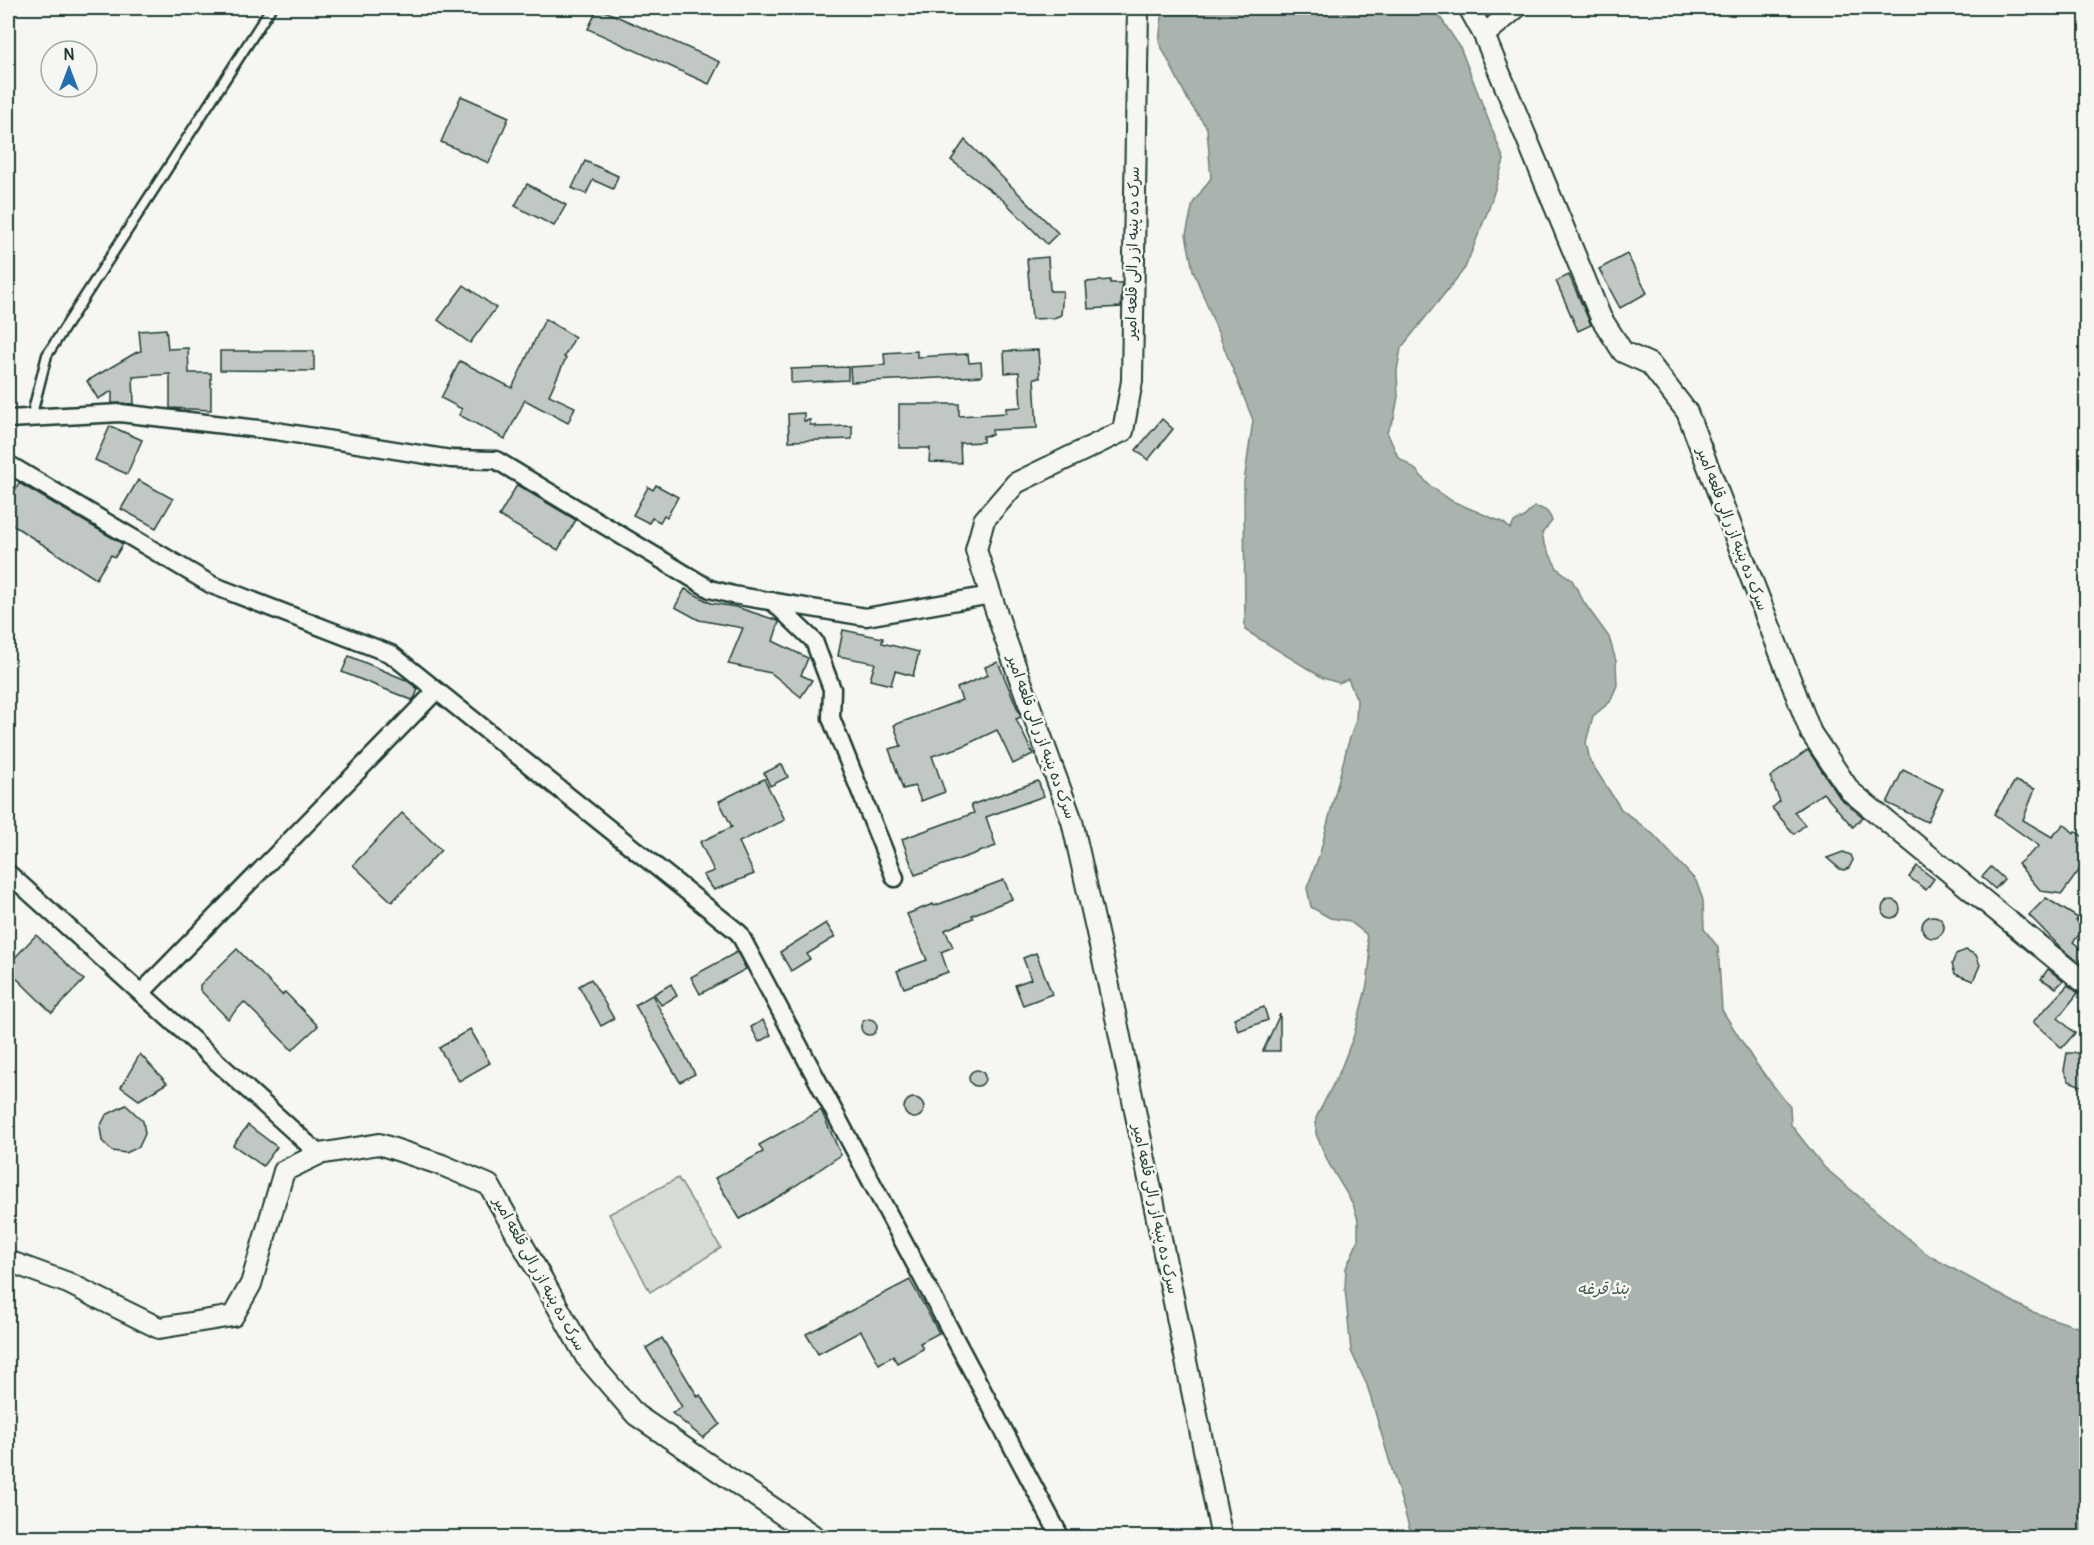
<svg xmlns="http://www.w3.org/2000/svg" width="2094" height="1545" font-family="Pangolin,'Playpen Sans Arabic',sans-serif">
	<style>
		.green { fill: #d6dbd6; stroke: #7a8c85; stroke-width: 1.5 }
		.water { fill: #aab3ae; stroke: #72847d; stroke-width: 1.5 }
		.building { fill: #c1c8c3; stroke: #1f3d34; stroke-width: 1.5 }
		.lines { fill: none; stroke-linecap: round; stroke-linejoin: round }
		.service-casing { stroke: #1f3d34; stroke-width: 13 }
		.minor-casing { stroke: #1f3d34; stroke-width: 21 }
		.tertiary-casing { stroke: #1f3d34; stroke-width: 24 }
		.service { stroke: #f6f6f2; stroke-width: 8 }
		.minor { stroke: #f6f6f2; stroke-width: 16 }
		.tertiary { stroke: #f6f6f2; stroke-width: 20 }
		.labels { text-anchor: middle; dominant-baseline: central; stroke-width: 5; stroke-linejoin: round; paint-order: stroke }
		.street-label { font-size: 15px; fill: #1f3d34; stroke: #f6f6f2 }
		.water-label { font-size: 16px; font-style: italic; fill: #425a52; stroke: #f6f6f2 }
	</style>
	<rect width="100%" height="100%" fill="#f6f6f2"/>
	<filter id="ink" filterUnits="userSpaceOnUse"><feTurbulence type="fractalNoise" baseFrequency=".0167" numOctaves="2"/><feDisplacementMap in="SourceGraphic" scale="12" xChannelSelector="R" yChannelSelector="G"/><feConvolveMatrix kernelMatrix="1 2 1 2 8 2 1 2 1" color-interpolation-filters="sRGB"/></filter>
	<g filter="url(#ink)">
		<path class="green" d="M678,1178l43,70 -71,44 -41,-78z"/>
		<path class="water" d="M1163,8h271l26,39 44,113 -15,48 -24,60 -64,80 -4,22 1,27 -4,21 -7,14 11,25 18,13 13,15 23,16 52,22 6,6 5,-8 8,-3 11,-11c10,1 15,4 18,14l-10,12 2,10 13,25 15,12 13,24 24,33 7,24 1,24 -7,17 -17,14 -7,26 4,19 31,48 33,26 42,46 7,19 1,29 14,18 4,63 32,51 36,46 1,18 33,42 104,88 102,56 56,19v207h-674l-45,-152 -16,-34 -6,-63 1,-20 12,-27v-21l-5,-16 -24,-40 -13,-30v-16l24,-47 14,-36 13,-50 3,-26 -4,-25 -17,-13 -19,-3 -19,-11 -4,-19 13,-35 27,-106 9,-27 1,-20 -9,-21 -9,4 -16,-5 -78,-48 -1,-148 9,-62 -60,-150 -7,-35 7,-32 18,-25 -4,-50 -18,-26 -30,-60z"/>
		<g class="building">
			<path d="M598,8l122,54 -11,22 -121,-55z"/>
			<path d="M461,96l48,21 -20,46 -48,-21z"/>
			<path d="M965,140l93,93 -11,11 -44,-44 -52,-40z"/>
			<path d="M585,161l33,15 -5,13 -20,-9 -7,14 -14,-6z"/>
			<path d="M527,184l39,21 -12,21 -39,-20z"/>
			<path d="M1627,254l20,39 -27,15 -21,-39z"/>
			<path d="M1048,257l2,34h13l-2,24 -7,3 -22,1 -5,-60z"/>
			<path d="M1569,275l22,50 -13,6 -22,-50z"/>
			<path d="M1110,280v3h12l-1,24 -33,2 -2,-27z"/>
			<path d="M464,285l32,23 -26,35 -32,-23z"/>
			<path d="M545,319l30,18 -11,20 2,1 -17,37 26,12 -7,16 -43,-23 -20,39 -46,-24 3,-6 -21,-11 19,-37 52,27z"/>
			<path d="M166,329l2,20 20,-1 1,25h22v37l-41,-2v-34l-37,3 1,27 -22,-1v-12l-14,8 -11,-18 50,-29 4,-1 -2,-20z"/>
			<path d="M1038,350l2,28h-6l3,50 -45,2v5l-9,1v6l-23,1 1,20 -32,-1 1,-14h-31v-44h60v12l47,-3v-5l15,-1 -2,-35 -14,1 -1,-22z"/>
			<path d="M220,351h94v20l-94,-1z"/>
			<path d="M917,351v6l51,-3 1,9 12,-1 1,14 -131,6 -1,-15 35,-2 -1,-12z"/>
			<path d="M848,367v13l-57,3v-14z"/>
			<path d="M804,413v8l6,-1v5h5v2l37,-1v13l-63,2 -1,-27z"/>
			<path d="M1162,419l11,10 -25,31 -12,-10z"/>
			<path d="M110,426l32,14 -15,34 -32,-14z"/>
			<path d="M138,480l35,19 -17,29 -35,-19z"/>
			<path d="M19,483l104,61 -8,13 -4,-2 -15,24 -88,-57v-20z"/>
			<path d="M517,485l59,35 -18,30 -59,-34z"/>
			<path d="M656,485l22,12 -11,20 -3,-2 -4,7 -8,-4 -3,5 -16,-8 15,-28 5,3z"/>
			<path d="M685,589l26,14 25,4 40,13 3,2 -6,19 35,17 -7,17 11,5 -11,17 -30,-24 -43,-9 15,-36 -44,-8 -24,-13z"/>
			<path d="M843,630l40,8 -1,5 37,9 -6,24 -18,-5 -4,14 -21,-5 5,-17 -37,-7z"/>
			<path d="M349,656l57,24 12,9 -3,8 -3,3 -70,-28z"/>
			<path d="M998,662l23,55 -5,2 17,35 -20,10 -16,-34 -36,17 -29,9 13,36 -24,9 -6,-15 -12,3 -14,-40 12,-3 -7,-21 68,-25 -5,-12 31,-13 -3,-8z"/>
			<path d="M1808,750l32,48 23,19 -10,10 -30,-34 -29,19 11,13 -11,9 -22,-26 8,-7 -10,-24z"/>
			<path d="M782,764l6,13 -18,9 -6,-13z"/>
			<path d="M1903,770l40,19 -16,33 -40,-19z"/>
			<path d="M764,779l21,41 -46,22 15,32 -40,16 -11,-15 11,-4 -14,-29 32,-15 -13,-26z"/>
			<path d="M1038,781l6,15 -58,21 10,29 -81,29 -13,-36 72,-26 -3,-8z"/>
			<path d="M2015,781l20,8 -12,31 29,17 12,-13 10,9 1,-2 11,8v22l-24,33 -21,-3 -23,-27 21,-18 -45,-32z"/>
			<path d="M402,813l39,37 -49,52 -39,-37z"/>
			<path d="M1843,852l8,3 2,5 -4,8 -5,2 -4,-1 -13,-11z"/>
			<path d="M1917,866l17,13 -8,11 -17,-13z"/>
			<path d="M1991,867l13,12 -9,10 -13,-12z"/>
			<path d="M1004,880l8,19 -40,16 1,3 -28,12 8,17 -12,5 7,20 -44,16 -7,-17 30,-11 -20,-46 26,-10 1,2z"/>
			<path d="M2046,898l32,20 -2,3 9,7 -12,14 13,11 -7,10 -17,-14 -33,-34z"/>
			<circle cx="1891" cy="909" r="9"/>
			<circle cx="1933" cy="927" r="11"/>
			<path d="M826,923l9,14 -28,17 3,5 -19,12 -11,-19z"/>
			<path d="M36,935l48,45 -32,33 -44,-43v-5z"/>
			<path d="M237,949l45,46 3,-3 33,34 -26,24 -48,-48 -16,17 -28,-29v-5z"/>
			<path d="M1966,950l10,5 4,10 -7,16 -18,-7 -3,-10 4,-10z"/>
			<path d="M737,952l9,17 -46,25 -9,-17z"/>
			<path d="M1036,953l16,41 -29,11 -8,-20 16,-6 -8,-21z"/>
			<path d="M2048,969l15,12 -7,7 -15,-9z"/>
			<path d="M591,979l23,40 -13,7 -22,-40z"/>
			<path d="M671,984l6,12 -16,9 -7,-11z"/>
			<path d="M2068,985l10,8 -20,25 17,15 -13,15 -29,-26z"/>
			<path d="M652,995l43,79 -15,8 -45,-77z"/>
			<path d="M1264,1007l4,13 -30,11 -4,-13z"/>
			<path d="M1280,1014v37h-17z"/>
			<circle cx="869" cy="1027" r="8"/>
			<path d="M763,1020l8,15 -12,7 -8,-15z"/>
			<path d="M470,1029l20,34 -31,18 -20,-33z"/>
			<path d="M2067,1053h19v35l-17,-7 -5,-10z"/>
			<path d="M140,1054l27,29 -28,17 -18,-13z"/>
			<circle cx="977" cy="1078" r="8"/>
			<circle cx="914" cy="1108" r="10"/>
			<path d="M126,1105l17,16 2,13 -6,13 -13,6 -14,-2 -10,-10 -2,-14 6,-12z"/>
			<path d="M821,1110l20,45 -58,39 -43,25 -25,-41 48,-26 -4,-7z"/>
			<path d="M248,1125l29,22 -14,19 -30,-21z"/>
			<path d="M910,1280l29,53 -19,10 3,6 -26,14 -4,-7 -14,8 -18,-33 -43,23 -12,-20z"/>
			<path d="M662,1338l36,59 2,-2 20,29 -17,14 -31,-25 10,-6 -36,-59z"/>
		</g>
		<g class="lines">
			<g class="service-casing">
				<path id="service" d="M31,418l16,-63 224,-347"/>
			</g>
			<g class="minor-casing">
				<g id="minor">
					<path d="M8,419l112,-6 156,18 175,28 45,1 214,129 23,6 133,22 125,-22"/>
					<path d="M8,464l204,121 179,69 348,279 322,605"/>
					<path d="M772,601l42,40 18,48 -1,29 64,160"/>
					<path d="M8,873l311,281"/>
					<path d="M141,993l295,-302"/>
				</g>
			</g>
			<g class="tertiary-casing">
				<g id="tertiary">
					<path d="M1138,8l-6,373 -9,50 -107,52 -32,37 -8,30 29,88 67,183 45,201 105,516"/>
					<path d="M1469,8l15,27 117,283 22,34 27,12 37,48 124,321 39,58 236,193"/>
					<path d="M1484,35l32,-27"/>
					<path d="M8,1261l60,22 91,45 74,-12 18,-32 33,-113 35,-17 60,-10 63,21 47,20 97,172 50,58 181,123"/>
				</g>
			</g>
			<use href="#service" class="service"/>
			<use href="#minor" class="minor"/>
			<use href="#tertiary" class="tertiary"/>
		</g>
	</g>
	<g class="labels">
		<g class="street-label">
			<text transform="translate(1133 253) rotate(-89)">سرک ده پنبه از ر الی قلعه امیر</text>
			<text transform="translate(1732 529) rotate(69)">سرک ده پنبه از ر الی قلعه امیر</text>
			<text transform="translate(1041 737) rotate(70)">سرک ده پنبه از ر الی قلعه امیر</text>
			<text transform="translate(1155 1209) rotate(78)">سرک ده پنبه از ر الی قلعه امیر</text>
			<text transform="translate(539 1274) rotate(61)">سرک ده پنبه از ر الی قلعه امیر</text>
		</g>
		<g class="water-label">
			<text x="1603" y="1289">بندٔ قرغه</text>
		</g>
	</g>
	<rect width="2094" height="1545" fill="none" stroke="#f6f6f2" stroke-width="30"/>
	<rect x="15" y="15" width="2064" height="1515" fill="none" stroke="#1f3d34" stroke-width="2" filter="url(#ink)"/>
	<g transform="translate(69 69)"><circle r="28" fill="#f6f6f2" stroke="#a0aca6" stroke-width="1.5"/>
	<path d="M0-4.5L10 22L0 15L-10 22Z" fill="#1f6fb2"/>
	<text y="-9" font-size="16" font-weight="bold" text-anchor="middle" fill="#1f3d34">N</text>
	</g>
</svg>
